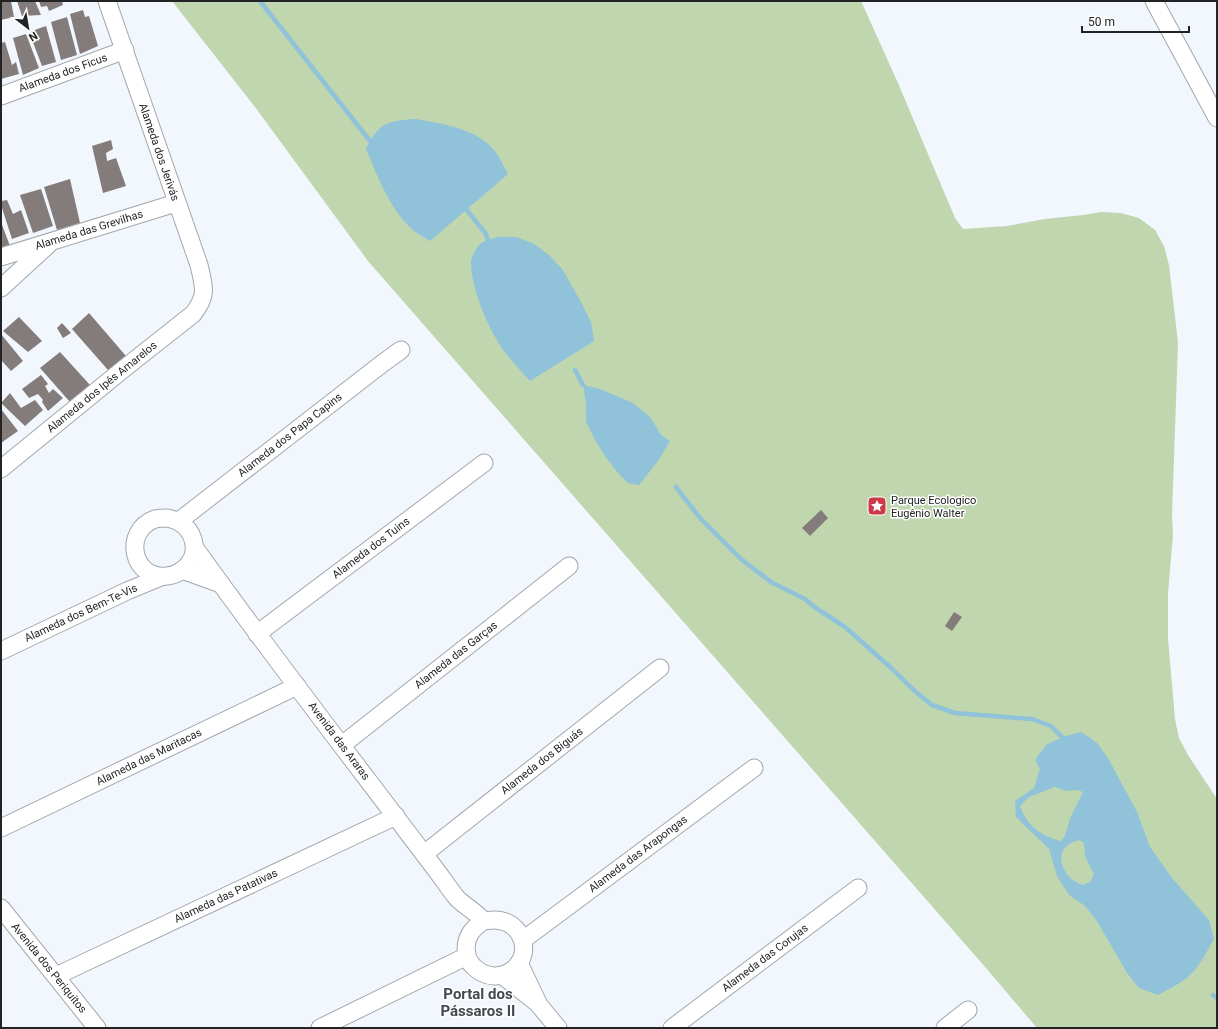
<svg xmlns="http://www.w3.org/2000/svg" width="1218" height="1029" font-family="Roboto,sans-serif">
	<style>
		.green { fill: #bfd6ae }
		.water { fill: #90c2da; fill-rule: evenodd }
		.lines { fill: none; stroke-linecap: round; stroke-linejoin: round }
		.stream { stroke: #90c2da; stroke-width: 4.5 }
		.building { fill: #847c7b }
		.minor-casing { stroke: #a3a7ad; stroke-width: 19 }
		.minor { stroke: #fff; stroke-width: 17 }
		.labels { text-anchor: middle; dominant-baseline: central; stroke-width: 3; stroke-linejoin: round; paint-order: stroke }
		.street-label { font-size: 11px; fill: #222325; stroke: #fff }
		.poi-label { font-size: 11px; fill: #222325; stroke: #fff; text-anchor: start }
		.district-label { font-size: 15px; font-weight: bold; fill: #45494e; stroke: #fff }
	</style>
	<rect width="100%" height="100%" fill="#f2f7fd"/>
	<path class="green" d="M172,1h689l37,82 57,135 8,11 44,-3 38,-7 38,-4 18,-3 20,1 18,5 16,12 9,16 5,19 9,78 -6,172 1,20 -5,58v46l7,80 4,19 9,17 29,44v229h-180l-51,-60 -618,-707 -113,-154z"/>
	<g class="water">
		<path d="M416,119c28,5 64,10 81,35 4,6 7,13 11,20l-78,67c-4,-3 -9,-5 -13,-8 -25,-18 -39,-56 -51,-84 13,-27 22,-28 50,-30z"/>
		<path d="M497,237h20l17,7 16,12 13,14 19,34 9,18 3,19 -64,40c-9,-10 -18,-19 -26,-30 -15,-20 -33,-63 -33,-88 -1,-4 6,-16 9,-19 4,-3 12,-5 17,-7z"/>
		<path d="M583,385l17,4 33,14 17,14 11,18 9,6 -12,20 -19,24 -11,-2 -11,-11 -12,-16 -10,-16 -9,-18v-19z"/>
		<path d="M1081,732l8,5 9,7 11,16 28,52 13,35 22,31 37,42 5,19c-7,12 -14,27 -24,36 -10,9 -21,14 -32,20l-19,-7 -12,-15 -30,-52 -12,-15 -16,-11 -12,-19 -8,-27 -33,-32 -1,-16 19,-13 6,-19 -5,-9 11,-15 16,-8zM1055,787l11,4 12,-1 5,2 -12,24 -7,22 -4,3c-20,-5 -34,-17 -40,-35l9,-9zM1079,840l5,3 1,13 9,18 -4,8 -8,3c-6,-3 -12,-6 -15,-11 -11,-15 -6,-30 12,-34z"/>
	</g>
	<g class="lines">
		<g class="stream">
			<path d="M260,1l110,140"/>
			<path d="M466,209l20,25 2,7"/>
			<path d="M575,370l8,15"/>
			<path d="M676,487l24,31 41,41 30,23 34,17 8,7 32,21 44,39 28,27 15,12 23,8 77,6 19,7 11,11"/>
			<path d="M1213,995l4,3"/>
		</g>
	</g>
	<g class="building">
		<path d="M1,1h10l3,16 -13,3z"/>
		<path d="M17,1h18l6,14 -19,1z"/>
		<path d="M39,1h23l1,4 -14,6 -2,-5 -6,1z"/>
		<path d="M83,10l2,7 4,-1 9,30 -18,8 -10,-40z"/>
		<path d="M67,17l10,38 -16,5 -10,-38z"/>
		<path d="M46,26l10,36 -14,4 -13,-34z"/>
		<path d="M26,34l13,34 -16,7 -10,-37z"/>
		<path d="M5,42l7,23 4,-3 3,12 -18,5v-36z"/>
		<path d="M111,140l2,9 -7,4 1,8 9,-3 10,28 -23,7 -11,-47z"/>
		<path d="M70,179l10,44 -23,7 -13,-43z"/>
		<path d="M41,189l12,37 -20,7 -13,-38z"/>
		<path d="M7,200l6,14 8,-4 8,23 -17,6 -11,-34v-4z"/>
		<path d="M1,222l9,24 -9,4z"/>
		<path d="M89,313l37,43 -18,14 -36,-41z"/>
		<path d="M19,317l23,24 -14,11 -25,-21z"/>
		<path d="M62,323l9,10 -8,5 -6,-10z"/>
		<path d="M1,334l22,27 -12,10 -10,-11z"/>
		<path d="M60,352l30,33 -20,17 -30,-34z"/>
		<path d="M41,375l7,9 -3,2 4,7 4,-4 10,9 -15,13 -6,-9 1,-2 -5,-6 -9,4 -7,-9z"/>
		<path d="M10,393l11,15 14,-8 8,10 -18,16 -24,-23z"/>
		<path d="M1,409l17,22 -17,12z"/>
		<path d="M821,510l7,8 -18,18 -8,-8z"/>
		<path d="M954,612l8,5 -10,14 -7,-5z"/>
	</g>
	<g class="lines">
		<g class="minor-casing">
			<g id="minor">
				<path d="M1154,1l63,117"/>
				<path d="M1,96l124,-46"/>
				<path d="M1,257l175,-54"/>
				<path d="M1,288l48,-44"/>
				<path d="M1,469l125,-102 67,-53c15,-19 11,-27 6,-49l-92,-264"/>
				<path d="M168,518c3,1 8,2 11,4 14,8 20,26 11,40 -5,8 -14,13 -23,14 -35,4 -45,-45 -12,-57 4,-1 9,-1 13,-1z"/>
				<path d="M179,521l204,-158 18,-13"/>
				<path d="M195,548c77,108 158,212 238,318 8,10 15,21 23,31 5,6 12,10 18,15 3,2 7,7 10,8 3,1 7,0 10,0 10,0 19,4 25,13 18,29 -20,58 -45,34 -9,-8 -10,-23 -4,-33 3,-6 10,-10 14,-14"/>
				<path d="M182,570l39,14"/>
				<path d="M257,634l227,-171"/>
				<path d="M1,651l126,-60 34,-14"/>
				<path d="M342,745l227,-179"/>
				<path d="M1,828l296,-142"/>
				<path d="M424,854l236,-186"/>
				<path d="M1,908l96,120"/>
				<path d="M523,940l231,-172"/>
				<path d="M519,963l20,42 19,23"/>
				<path d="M56,976l340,-160"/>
				<path d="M503,976l33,26"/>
				<path d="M320,1028l147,-72"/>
				<path d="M672,1028l186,-140"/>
				<path d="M945,1028l23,-18"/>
			</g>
		</g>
		<use href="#minor" class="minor"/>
	</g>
	<defs>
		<g id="sight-square" transform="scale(1)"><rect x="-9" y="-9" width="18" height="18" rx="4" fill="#ca3a48" stroke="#fff"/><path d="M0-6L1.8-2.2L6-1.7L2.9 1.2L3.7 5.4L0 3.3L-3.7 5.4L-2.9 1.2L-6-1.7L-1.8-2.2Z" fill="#fff"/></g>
	</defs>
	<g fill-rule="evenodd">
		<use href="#sight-square" x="877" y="506"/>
	</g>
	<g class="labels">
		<g class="street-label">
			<text transform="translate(63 73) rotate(-20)">Alameda dos Ficus</text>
			<text transform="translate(159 152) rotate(71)">Alameda dos Jerivás</text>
			<text transform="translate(89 230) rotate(-17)">Alameda das Grevilhas</text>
			<text transform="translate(102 387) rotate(-39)">Alameda dos Ipês Amarelos</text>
			<text transform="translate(290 435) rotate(-38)">Alameda dos Papa Capins</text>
			<text transform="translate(371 548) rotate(-37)">Alameda dos Tuins</text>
			<text transform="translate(81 613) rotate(-25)">Alameda dos Bem-Te-Vis</text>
			<text transform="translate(456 655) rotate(-38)">Alameda das Garças</text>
			<text transform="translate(339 741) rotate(53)">Avenida das Araras</text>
			<text transform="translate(149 757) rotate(-26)">Alameda das Maritacas</text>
			<text transform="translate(542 761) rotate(-38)">Alameda dos Biguás</text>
			<text transform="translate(638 854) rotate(-37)">Alameda das Arapongas</text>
			<text transform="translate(226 896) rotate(-25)">Alameda das Patativas</text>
			<text transform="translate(765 958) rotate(-37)">Alameda das Corujas</text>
			<text transform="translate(49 968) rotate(51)">Avenida dos Periquitos</text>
		</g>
		<g class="poi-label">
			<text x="891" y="500">Parque Ecologico<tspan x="891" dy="13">Eugênio Walter</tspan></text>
		</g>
		<g class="district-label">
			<text x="478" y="994">Portal dos<tspan x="478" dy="17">Pássaros II</tspan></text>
		</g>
	</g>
	<rect width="1218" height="1029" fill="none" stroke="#222325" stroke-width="4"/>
	<g transform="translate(28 28) rotate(149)" stroke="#ffffff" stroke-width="3" paint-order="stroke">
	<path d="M0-3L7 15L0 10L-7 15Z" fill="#222325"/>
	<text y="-6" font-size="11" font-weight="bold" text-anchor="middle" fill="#222325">N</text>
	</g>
	<path d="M1082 26v6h107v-6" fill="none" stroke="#222325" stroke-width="2"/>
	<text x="1088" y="26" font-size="12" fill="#222325" stroke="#ffffff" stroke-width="3" paint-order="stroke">50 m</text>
</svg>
